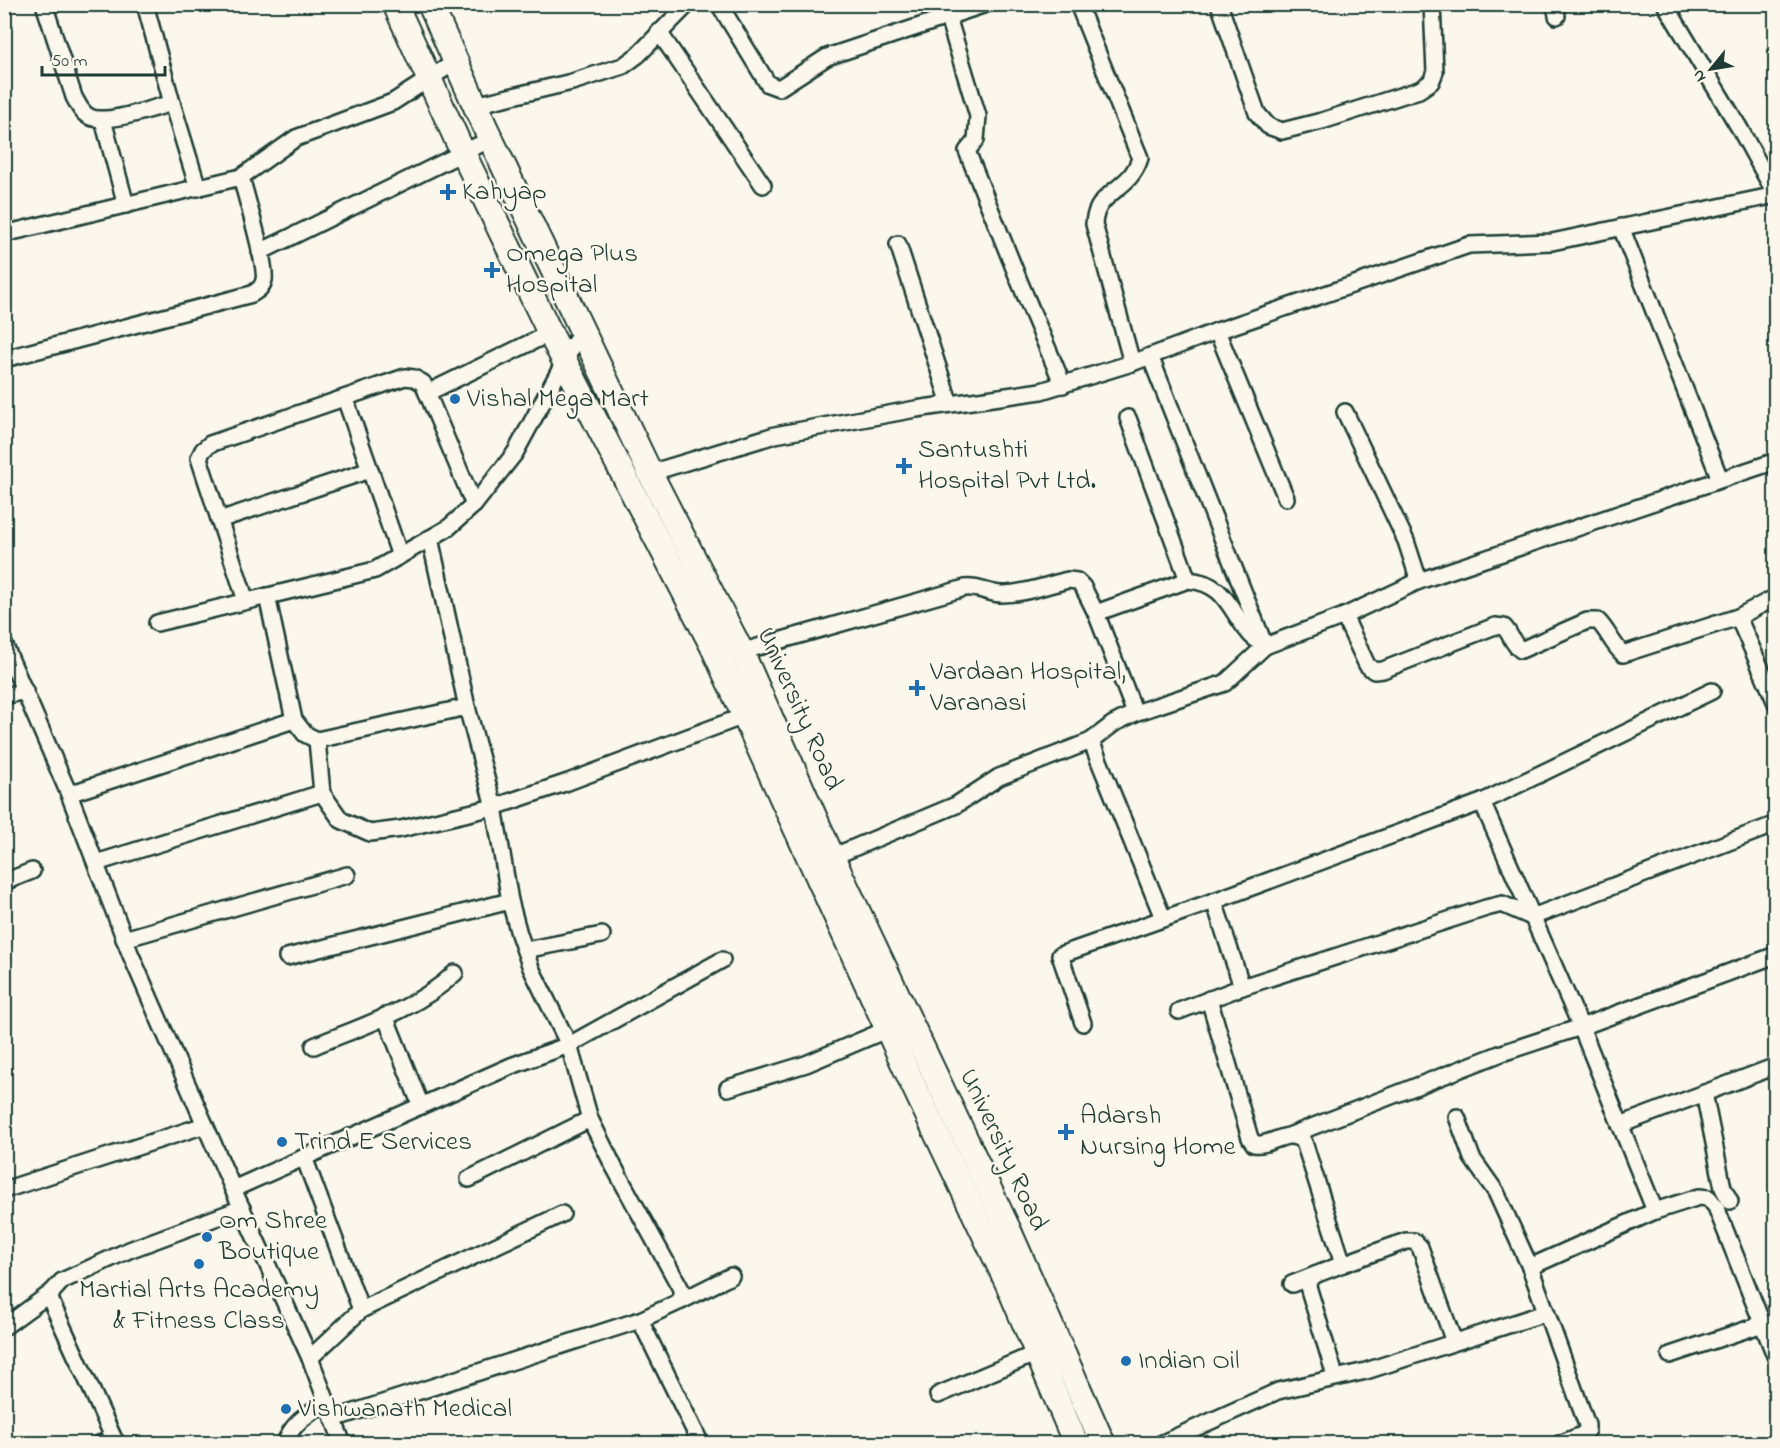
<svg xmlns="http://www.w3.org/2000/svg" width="1780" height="1448" font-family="'Indie Flower',sans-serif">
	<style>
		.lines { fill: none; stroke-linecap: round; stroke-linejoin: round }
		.minor-casing { stroke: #1f3d34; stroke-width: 20 }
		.primary-casing { stroke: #1f3d34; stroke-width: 28 }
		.minor { stroke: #fbf7ec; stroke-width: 15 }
		.primary { stroke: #fbf7ec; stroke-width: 24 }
		.poi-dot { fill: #1f6fb2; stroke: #fbf7ec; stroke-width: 2 }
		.labels { text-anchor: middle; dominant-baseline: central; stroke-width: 5; stroke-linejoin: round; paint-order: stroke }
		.poi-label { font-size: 27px; fill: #1f3d34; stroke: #fbf7ec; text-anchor: start }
		.street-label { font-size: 27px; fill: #1f3d34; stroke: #fbf7ec }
	</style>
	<rect width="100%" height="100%" fill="#fbf7ec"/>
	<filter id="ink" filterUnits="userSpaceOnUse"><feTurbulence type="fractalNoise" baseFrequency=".0167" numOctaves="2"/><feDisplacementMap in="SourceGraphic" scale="12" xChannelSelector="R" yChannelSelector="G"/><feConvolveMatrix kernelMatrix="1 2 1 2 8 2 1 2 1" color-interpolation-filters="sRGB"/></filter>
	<g filter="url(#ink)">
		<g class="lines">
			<g class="minor-casing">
				<g id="minor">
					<path d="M44,4l30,93c4,7 7,15 14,19 16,10 65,-8 84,-13"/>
					<path d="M145,4l27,99 26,85"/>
					<path d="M719,4l49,80 11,4 48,-31 159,-53"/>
					<path d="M944,4l34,112 -2,24 -9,11 53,132 43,102"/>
					<path d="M1078,4l62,154c-10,34 -44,32 -46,66l38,139"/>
					<path d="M1219,4l38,109 11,13 14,5 40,-10 97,-31 12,-8 4,-10 -3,-68"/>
					<path d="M1555,4l2,12"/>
					<path d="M659,32l104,153"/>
					<path d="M475,105l97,-23 51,-16 15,-11 50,-51"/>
					<path d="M103,120l23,85"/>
					<path d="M1621,227l99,252"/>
					<path d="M4,234l237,-57"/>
					<path d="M898,244l52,160"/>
					<path d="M260,252l231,-113"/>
					<path d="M1217,331l69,167"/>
					<path d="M8,358l244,-64c6,-4 10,-6 12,-14 3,-14 -18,-84 -23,-103l55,-39 97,-36 62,-40"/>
					<path d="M427,393l123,-60"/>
					<path d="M345,398l55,158"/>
					<path d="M1345,412l61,129 13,40"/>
					<path d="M1128,418l60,162"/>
					<path d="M650,473l125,-38 141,-26 125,-18 91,-28 85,-32 252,-86 83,-3 224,-47 -36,-66 -75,-125"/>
					<path d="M219,520l151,-50"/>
					<path d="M267,596l27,124 11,14 12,6 150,-33"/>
					<path d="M246,601l-47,-143 4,-8 7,-6 195,-67 9,1 9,5 51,122"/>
					<path d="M1096,613l39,100"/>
					<path d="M1344,616l23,49 7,6 9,-1 112,-44 9,1c7,7 8,17 17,23l66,-29h11c10,10 14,23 25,33l115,-37 38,-20"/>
					<path d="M1738,617l38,86"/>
					<path d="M157,623l218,-53 73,-42 26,-23 41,-52 67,-124"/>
					<path d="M4,644l65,150 61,159 103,236 77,169 33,86"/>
					<path d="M733,654l232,-66c13,-2 24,6 37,6 22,0 45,-9 66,-14l9,1 6,6 13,26 92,-33c39,3 41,31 62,54 4,5 10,8 15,12l79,-30 75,-35 357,-120"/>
					<path d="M4,696l21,-5"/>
					<path d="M317,740l5,53 19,27 29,13 31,-4 93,-22 74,-25 184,-69"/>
					<path d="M1091,741l72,177"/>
					<path d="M69,794l225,-74"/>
					<path d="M1482,802l99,225 74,184 44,-14 10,1 7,9 60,151"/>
					<path d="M832,857l124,-52 43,-28 92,-36 22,-17 22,-11 90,-30 40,-37 -115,-290"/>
					<path d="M96,863l226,-70"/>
					<path d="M4,882l28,-11"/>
					<path d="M1214,901l28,86"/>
					<path d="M124,939l223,-64"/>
					<path d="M525,950l77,-15"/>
					<path d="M287,957l223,-56"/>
					<path d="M1209,999l41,139 4,6c19,3 33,-18 50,-2l39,122 63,-23h8l6,6 34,95"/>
					<path d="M1179,1011l63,-24 244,-79 16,-4 30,13 244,-93"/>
					<path d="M385,1016l36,90"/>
					<path d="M1083,1023l-23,-68 154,-54 268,-99 230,-111"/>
					<path d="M314,1046c48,-20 102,-36 141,-73"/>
					<path d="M728,1088l78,-24 82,-35"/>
					<path d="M1704,1093l19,95 7,13"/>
					<path d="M1457,1117l15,41 24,34 34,75"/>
					<path d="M1620,1125l156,-59"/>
					<path d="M1291,1135l211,-82 79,-26 195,-72"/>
					<path d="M304,1157l57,153"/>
					<path d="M469,1179l121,-60"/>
					<path d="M233,1189l278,-123 58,-21 153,-85"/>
					<path d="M4,1190l201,-65"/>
					<path d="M1315,1275l-8,8 26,86"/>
					<path d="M1292,1284l51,-20"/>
					<path d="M681,1301l50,-25"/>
					<path d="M640,1320l61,124"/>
					<path d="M4,1327l48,-35"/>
					<path d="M1670,1355l93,-31"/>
					<path d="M310,1358l51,-48 201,-96"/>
					<path d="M938,1395l99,-42"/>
					<path d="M333,1419l307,-99 41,-19v-12l-67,-122 -24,-48 -21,-74 -38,-77 -12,-34 -9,-33 -16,-94 -27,-100 -37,-169"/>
					<path d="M114,1439l-64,-140 2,-7 10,-11 67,-31 113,-42"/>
					<path d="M99,1444l15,-5 4,5"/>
					<path d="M285,1444c6,-21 25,-31 42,-42"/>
					<path d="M1160,1444l118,-53 88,-20 179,-58"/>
					<path d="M1559,1444l23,-9 5,-5v-5l-57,-158 125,-56"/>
					<path d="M1771,1444l5,-2"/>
				</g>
			</g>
			<g class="primary-casing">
				<g id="primary">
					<path d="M395,4l68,149 87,180 163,314 197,431 98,206 68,160"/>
					<path d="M430,4l55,123 165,346 91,178 91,206 177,374 94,213"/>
				</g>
			</g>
			<use href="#minor" class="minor"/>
			<use href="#primary" class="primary"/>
		</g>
	</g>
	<g class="poi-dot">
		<path d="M445 183h6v6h6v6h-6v6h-6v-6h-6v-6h6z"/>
		<path d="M489 261h6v6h6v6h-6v6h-6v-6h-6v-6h6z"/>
		<circle cx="455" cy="399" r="6"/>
		<path d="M901 457h6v6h6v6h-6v6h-6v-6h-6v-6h6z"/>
		<path d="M914 679h6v6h6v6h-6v6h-6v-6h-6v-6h6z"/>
		<path d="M1063 1123h6v6h6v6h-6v6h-6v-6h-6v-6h6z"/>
		<circle cx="282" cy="1142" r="6"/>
		<circle cx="207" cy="1237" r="6"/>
		<circle cx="199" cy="1264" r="6"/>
		<circle cx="1126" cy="1361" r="6"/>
		<circle cx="286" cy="1409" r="6"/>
	</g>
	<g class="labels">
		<g class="poi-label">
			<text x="462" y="192">Kahyap</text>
			<text x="506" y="254">Omega Plus<tspan x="506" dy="31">Hospital</tspan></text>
			<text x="467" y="399">Vishal Mega Mart</text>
			<text x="918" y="450">Santushti<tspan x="918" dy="31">Hospital Pvt Ltd.</tspan></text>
			<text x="930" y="672">Vardaan Hospital,<tspan x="930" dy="31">Varanasi</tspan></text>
			<text x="1080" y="1116">Adarsh<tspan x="1080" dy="31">Nursing Home</tspan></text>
			<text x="294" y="1142">Trind E Services</text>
			<text x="219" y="1221">Om Shree<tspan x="219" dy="31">Boutique</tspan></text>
			<text x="199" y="1290" text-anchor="middle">Martial Arts Academy<tspan x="199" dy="31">&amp; Fitness Class</tspan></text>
			<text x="1138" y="1361">Indian Oil</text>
			<text x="298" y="1409">Vishwanath Medical</text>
		</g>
		<g class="street-label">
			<text transform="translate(799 709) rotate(66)">University Road</text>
			<text transform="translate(1003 1150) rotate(65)">University Road</text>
		</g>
	</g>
	<rect width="1780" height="1448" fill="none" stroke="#fbf7ec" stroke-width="24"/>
	<rect x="12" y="12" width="1756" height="1424" fill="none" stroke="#1f3d34" stroke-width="2" filter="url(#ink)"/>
	<g transform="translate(1711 69) rotate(240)" stroke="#fbf7ec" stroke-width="4.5" paint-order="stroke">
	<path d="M0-4.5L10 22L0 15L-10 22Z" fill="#1f3d34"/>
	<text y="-9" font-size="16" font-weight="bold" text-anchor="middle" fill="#1f3d34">N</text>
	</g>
	<path d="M42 66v9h123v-9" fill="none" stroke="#1f3d34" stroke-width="3"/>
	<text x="51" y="66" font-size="18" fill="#1f3d34" stroke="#fbf7ec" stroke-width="4.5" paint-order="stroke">50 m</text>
</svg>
